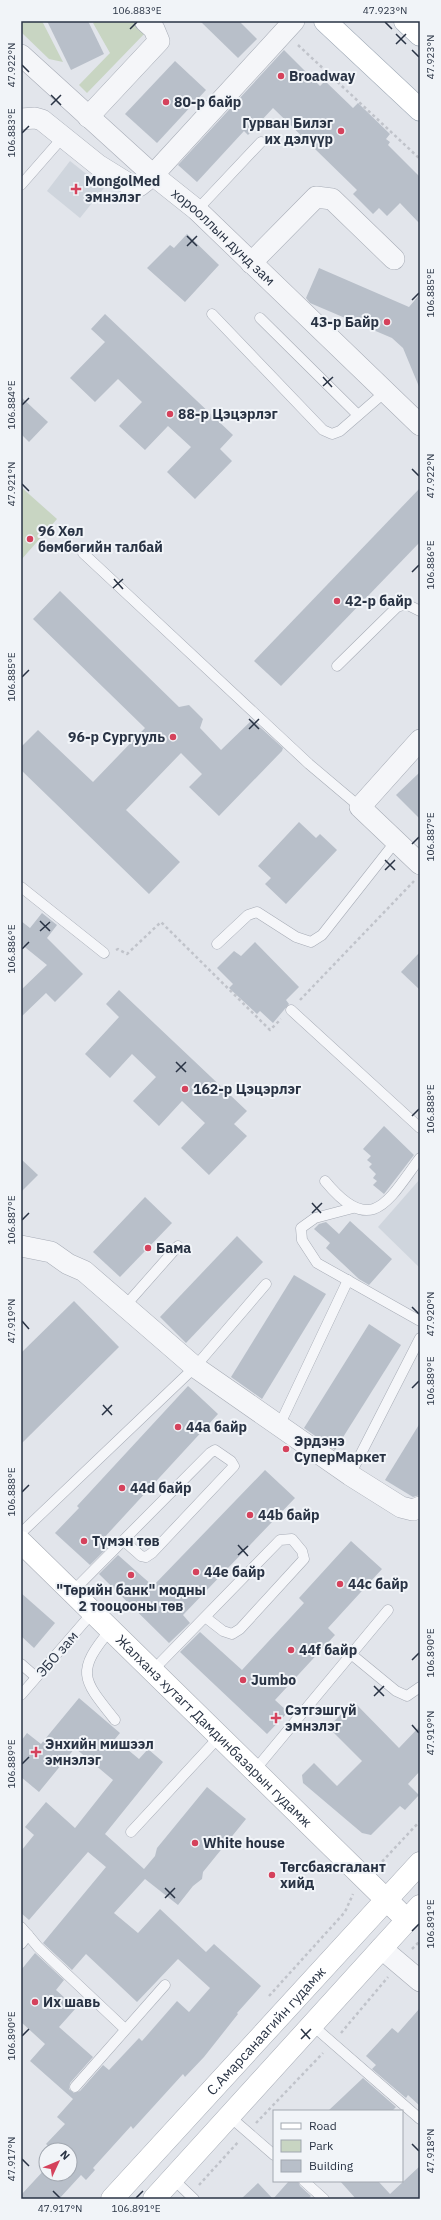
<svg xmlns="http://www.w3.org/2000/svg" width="441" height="2220" font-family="'IBM Plex Sans',sans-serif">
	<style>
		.built { fill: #cfd5dd }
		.green { fill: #c8d5c2 }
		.building { fill: #b8bfc9 }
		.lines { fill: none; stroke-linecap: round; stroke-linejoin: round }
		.lane-casing { stroke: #a7acb6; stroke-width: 11 }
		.street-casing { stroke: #a7acb6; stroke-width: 22 }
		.secondary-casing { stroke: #a7acb6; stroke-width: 23 }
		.primary-casing { stroke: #a0aab7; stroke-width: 23 }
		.path { stroke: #c0c3ca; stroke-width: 2.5; stroke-dasharray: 3 3; stroke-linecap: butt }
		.lane { stroke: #f5f6f9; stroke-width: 10 }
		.street { stroke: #f5f6f9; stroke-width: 21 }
		.secondary { stroke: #fff; stroke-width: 22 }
		.primary { stroke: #fff; stroke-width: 22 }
		.ticks { fill: none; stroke: #293344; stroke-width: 1.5 }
		.poi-dot { fill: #d5425c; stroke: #f1f4f8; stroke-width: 1.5 }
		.labels { text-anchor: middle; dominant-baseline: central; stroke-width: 4; stroke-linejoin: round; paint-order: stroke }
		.poi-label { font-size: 14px; font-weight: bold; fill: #293344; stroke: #f1f4f8; text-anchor: start }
		.street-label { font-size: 14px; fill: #293344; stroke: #f1f4f8 }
		.neatline { fill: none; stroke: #293344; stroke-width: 1.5 }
		.ticks-label { font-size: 10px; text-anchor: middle; fill: #293344 }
	</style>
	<rect width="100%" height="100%" fill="#e2e5eb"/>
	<g class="built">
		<path d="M70,161l34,27 -24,30 -33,-27z"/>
		<path d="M420,1179v89l-42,-41z"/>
	</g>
	<g class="green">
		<path d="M21,21h21l21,41 -14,-3 -28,-27z"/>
		<path d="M97,21h38l11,11 -59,61 -8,-8 31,-32 -17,-30z"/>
		<path d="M21,487l36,32 -36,41z"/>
	</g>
	<g class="building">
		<path d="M47,21h41l16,33 -33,16z"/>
		<path d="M200,21h39l18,18 -19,19z"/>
		<path d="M284,50l36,36 5,-5 28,27 5,-5 32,31 -4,5 4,3 -2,3 32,32v47l-20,-21 -13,13 -8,-8 -6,6 -20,-20 4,-4 -84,-82 -25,27 -4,-4 -47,51 -19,-17z"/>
		<path d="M175,61l31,29 -49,53 -32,-29z"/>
		<path d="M187,234l32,31 -34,37 -38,-34 23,-23 4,3z"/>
		<path d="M319,268l90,39 11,-13v95l-17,-41 -11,-10 -82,-35 -4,-5z"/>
		<path d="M105,314l128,121 -13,14 12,12 -37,38 -28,-27 24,-25 -23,-21 -23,24 -26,-24 23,-24 -24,-23 -23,23 -25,-24 35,-36 -14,-13z"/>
		<path d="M21,397l27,25 -19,20 -8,-8z"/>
		<path d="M420,488v54l-139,144 -27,-25z"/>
		<path d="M60,591l119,116 10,-2 14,14 -3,9 21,22 31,-30 31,28 -1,3 -63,65 -30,-29 13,-13 -21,-21 -55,57 54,52 -31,32 -128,-124v-23l17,-17 55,52 52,-54 -112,-109z"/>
		<path d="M420,772v47l-24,-24z"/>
		<path d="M299,822l17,16 4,-4 17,16 -51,54 -21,-20 6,-6 -13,-12z"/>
		<path d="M42,913l15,12 -10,13 36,36 -28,28 -9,-9 -25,24v-27l26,-25 -26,-21v-23l9,7z"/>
		<path d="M255,942l44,45 -13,13 3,4 -16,19 -13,-12 -3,3 -28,-26 4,-4 -16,-16 17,-17 7,5z"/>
		<path d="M420,952v38l-19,-18z"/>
		<path d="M119,990l128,121 -13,13 13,12 -38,39 -28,-27 24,-25 -23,-22 -23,25 -26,-25 23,-24 -24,-23 -22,24 -25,-24 34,-37 -13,-13z"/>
		<path d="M384,1126l30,29 -30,39 -11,-9 4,-4 -4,-3 3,-4 -7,-7 3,-3 -5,-4 4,-4 -8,-7z"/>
		<path d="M21,1159l17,16 -17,17z"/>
		<path d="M145,1197l27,26 -52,54 -27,-25z"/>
		<path d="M350,1221l42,38 -23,26 -10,-6 -33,-31 4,-5 -16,-14 5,-5 7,-2 13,12z"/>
		<path d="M237,1236l26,26 -77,81 -26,-26z"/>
		<path d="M294,1275l32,19 -64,105 -31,-22z"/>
		<path d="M74,1301l45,46 -98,97v-91z"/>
		<path d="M369,1324l32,21 -66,105 -31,-22z"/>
		<path d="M188,1386l30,28 -116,126 7,6 -19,19 -35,-32 24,-25 -2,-2z"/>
		<path d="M420,1423v72l-7,2 -28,-17z"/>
		<path d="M265,1470l30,28 -112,117 7,8 -21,20 -70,-69 19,-19 35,31z"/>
		<path d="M351,1541l31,28 -54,59 7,7 -60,65 13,12 -21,22 -87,-82 20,-20 42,38 62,-67 -5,-5z"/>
		<path d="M21,1593l34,30 -21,25 -13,-12z"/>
		<path d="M79,1698l41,35 -5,6 24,20 9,-10 15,13 -58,72 39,35 11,-13 2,-8 50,-61 39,32 -43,53 -1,7 -9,7 -15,19 -33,-26 -31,34 24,20 22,-24 46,43 8,-8 47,42 -24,27 1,1 -34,43 -19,20 -2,-3 -50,55 -2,-3 -38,42 2,2 -9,10 -5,-5 -22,24h-38v-4l25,-27v6h24v-24h-17l-7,-6 19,-20 -8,-7 16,-18 -43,-38 15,-17 -24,-22v-52l14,-17 29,27 -8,10 20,18 -17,19 34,30 -23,26 -1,6 5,4 6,-2 23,-26 6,5 30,-32 3,3 35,-40 12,11 21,-24 -32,-29 -41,43 -51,-48 -14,16 -29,-27 63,-76 -18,-15 -59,68 -8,-7v-62l13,-16 -9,-8 21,-25 29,26 38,-48 -38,-32 -36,44 -18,-15v-36l6,-8 14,11z"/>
		<path d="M354,1702l45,46 21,-22v45l-12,13 11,11 -14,15 -5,-4 -29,29 -9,-2 -59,-50 -1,-8 12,-12 23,23 25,-25 -34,-34z"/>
		<path d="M420,2008v98l-12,-11 -2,3 -34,-29 4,-4 -10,-9 26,-28 6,5z"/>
		<path d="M363,2078l33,29 -4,4h-64z"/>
		<path d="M420,2166v33h-64l-16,-18h38l12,13z"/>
		<path d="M289,2181h9l2,5 11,10 -3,3h-67l17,-16 15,16z"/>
	</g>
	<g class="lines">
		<g class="lane-casing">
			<g id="lane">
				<path d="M21,185l42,-48"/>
				<path d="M197,210l64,-68"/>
				<path d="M212,314l111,116 9,4 8,-3 45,-39"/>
				<path d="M260,318l98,97"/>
				<path d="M83,553l226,211 51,43"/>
				<path d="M337,666l60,-59 9,-3 14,7"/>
				<path d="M21,887l83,66"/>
				<path d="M217,944l31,-29 9,-3 39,25 15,5 11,-7 74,-94"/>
				<path d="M291,1010l129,118"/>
				<path d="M325,1181c47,57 63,20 95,-23"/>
				<path d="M353,1208l-38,10 -14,10 1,12 15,23 103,58"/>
				<path d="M125,1306l53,-60"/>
				<path d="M279,1426l69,-146"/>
				<path d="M350,1475l70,-137"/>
				<path d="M21,1533l174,-166 71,-83"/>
				<path d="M72,1592l138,-139 5,-3 16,11 3,5 -82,87 -6,4 -5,-1 -17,-15"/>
				<path d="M111,1629c-36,43 -29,50 4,91"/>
				<path d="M351,1654l45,37 11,5 13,-9"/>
				<path d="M21,1664l15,13"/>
				<path d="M153,1672l8,-10 119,-122 12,-1 10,12 2,8 -64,70 -8,5 -9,-3 -18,-14"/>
				<path d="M21,1695l72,-83"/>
				<path d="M254,1771l134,-161"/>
				<path d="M131,1832l88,-95"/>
				<path d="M21,1927l7,8 -7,9"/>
				<path d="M28,1935l10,12 87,82"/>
				<path d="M312,2025l108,94"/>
				<path d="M75,2087l90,-102"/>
				<path d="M229,2116l45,39"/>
				<path d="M173,2179l21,20"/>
				<path d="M304,2181l20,18"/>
			</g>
		</g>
		<g class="street-casing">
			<g id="street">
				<path id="s1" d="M21,55l132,120 44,35 223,215"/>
				<path d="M88,117l71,-76 -5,-12 -9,-8"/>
				<path d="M21,119l14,-1 7,2 56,45 29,18 6,3h6l14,-11 141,-154"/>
				<path d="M251,263l65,-66 16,2 62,60"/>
				<path d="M420,740l-60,67 60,57"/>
				<path d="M21,1246l30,6 17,12 16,7 111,96 155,108 51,32 12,3 7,-3"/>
				<path d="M381,1948l39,33"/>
			</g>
		</g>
		<g class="secondary-casing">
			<g id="secondary">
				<path id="s2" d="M21,1542l386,378"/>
				<path id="s3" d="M112,2199l308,-336"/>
				<path d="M154,2199l266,-293"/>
			</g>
		</g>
		<g class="primary-casing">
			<g id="primary">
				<path d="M325,21l95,89"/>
				<path d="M405,21l15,14"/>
			</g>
		</g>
		<g class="path">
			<path d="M298,45l122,114"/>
			<path d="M116,950l2,-1 9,5 34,-32 109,108 11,-11"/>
			<path d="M300,1000l114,-119"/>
			<path d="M378,1866l42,-45"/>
			<path d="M412,1949l8,-8"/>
			<path d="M269,1996l76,-84 8,-18"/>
			<path d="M341,2033l47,-56"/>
			<path d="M256,2123l67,-70"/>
			<path d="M199,2185l40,-44"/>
		</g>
		<use href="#lane" class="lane"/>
		<use href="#street" class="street"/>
		<use href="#secondary" class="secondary"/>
		<use href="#primary" class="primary"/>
	</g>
	<path class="ticks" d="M385,22l7,7M130,29l7,-7M396,34l10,10M396,44l10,-10M412,50l7,7M22,65l7,7M51,95l10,10M51,105l10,-10M22,133l7,-7M187,236l10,10M187,246l10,-10M412,300l7,-7M323,377l9,10M323,386l10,-9M22,405l7,-7M412,469l7,7M22,484l7,7M412,572l7,-7M114,579l9,10M113,588l10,-9M22,677l7,-7M249,719l10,10M249,729l10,-10M412,844l7,-7M385,860l10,10M385,870l10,-10M40,921l10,10M40,931l10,-9M22,949l7,-7M176,1062l10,10M176,1072l10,-10M412,1116l7,-7M312,1203l9,10M312,1213l10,-10M22,1220l7,-7M412,1307l7,7M22,1321l7,8M412,1388l7,-7M103,1405l9,10M102,1415l10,-10M22,1492l7,-7M238,1545l10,11M238,1555l10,-9M412,1660l7,-7M374,1686l10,10M374,1696l10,-10M412,1725l7,8M22,1764l7,-7M165,1888l10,10M165,1898l10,-10M412,1931l7,-7M301,2029l9,10M22,2036l7,-7M301,2039l10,-10M412,2144l7,7M22,2159l7,7M53,2191l7,7M136,2198l7,-7"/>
	<g class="poi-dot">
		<circle cx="281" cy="76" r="4"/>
		<circle cx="166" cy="102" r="4"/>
		<circle cx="341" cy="131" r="4"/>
		<path d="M74 183h4v4h4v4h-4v4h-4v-4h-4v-4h4z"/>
		<circle cx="387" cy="322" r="4"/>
		<circle cx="170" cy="414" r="4"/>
		<circle cx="30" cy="539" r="4"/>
		<circle cx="337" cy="601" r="4"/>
		<circle cx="173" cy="737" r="4"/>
		<circle cx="185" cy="1089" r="4"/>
		<circle cx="148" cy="1248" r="4"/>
		<circle cx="178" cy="1427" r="4"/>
		<circle cx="286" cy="1449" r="4"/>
		<circle cx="122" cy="1488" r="4"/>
		<circle cx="250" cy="1515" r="4"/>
		<circle cx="84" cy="1541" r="4"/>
		<circle cx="196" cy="1572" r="4"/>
		<circle cx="131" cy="1575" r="4"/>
		<circle cx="340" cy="1584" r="4"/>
		<circle cx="291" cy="1650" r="4"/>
		<circle cx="243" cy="1680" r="4"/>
		<path d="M274 1712h4v4h4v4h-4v4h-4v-4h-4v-4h4z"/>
		<path d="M34 1746h4v4h4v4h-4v4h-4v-4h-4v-4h4z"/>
		<circle cx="195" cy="1843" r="4"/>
		<circle cx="272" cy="1875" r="4"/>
		<circle cx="35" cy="2002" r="4"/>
	</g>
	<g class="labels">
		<g class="poi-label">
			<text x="289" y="76">Broadway</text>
			<text x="174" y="102">80-р байр</text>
			<text x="333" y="123" text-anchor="end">Гурван Билэг<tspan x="333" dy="16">их дэлүүр</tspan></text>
			<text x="85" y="181">MongolMed<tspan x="85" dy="16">эмнэлэг</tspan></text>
			<text x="379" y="322" text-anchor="end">43-р Байр</text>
			<text x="178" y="414">88-р Цэцэрлэг</text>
			<text x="38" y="531">96 Хөл<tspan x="38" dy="16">бөмбөгийн талбай</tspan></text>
			<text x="345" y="601">42-p байр</text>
			<text x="165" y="737" text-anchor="end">96-р Сургууль</text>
			<text x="193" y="1089">162-р Цэцэрлэг</text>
			<text x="156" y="1248">Бама</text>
			<text x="186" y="1427">44a байр</text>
			<text x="294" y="1441">Эрдэнэ<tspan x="294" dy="16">СуперМаркет</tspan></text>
			<text x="130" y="1488">44d байр</text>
			<text x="258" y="1515">44b байр</text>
			<text x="92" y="1541">Түмэн төв</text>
			<text x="204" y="1572">44e байр</text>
			<text x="348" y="1584">44c байр</text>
			<text x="131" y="1590" text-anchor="middle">"Төрийн банк" модны<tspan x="131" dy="16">2 тооцооны төв</tspan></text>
			<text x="299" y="1650">44f байр</text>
			<text x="251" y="1680">Jumbo</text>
			<text x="285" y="1710">Сэтгэшгүй<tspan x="285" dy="16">эмнэлэг</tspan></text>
			<text x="45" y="1744">Энхийн мишээл<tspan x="45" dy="16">эмнэлэг</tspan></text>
			<text x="203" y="1843">White house</text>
			<text x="280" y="1867">Төгсбаясгалант<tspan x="280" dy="16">хийд</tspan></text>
			<text x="43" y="2002">Их шавь</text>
		</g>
		<g class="street-label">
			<text stroke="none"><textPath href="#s1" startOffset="272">хорооллын дунд зам</textPath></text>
			<text transform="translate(57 1654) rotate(-49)">ЭБО зам</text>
			<text stroke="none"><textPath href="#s2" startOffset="270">Жалханз хутагт Дамдинбазарын гудамж</textPath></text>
			<text stroke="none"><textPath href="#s3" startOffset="228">С.Амарсанаагийн гудамж</textPath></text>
		</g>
	</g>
	<rect width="441" height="2220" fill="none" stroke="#f1f4f8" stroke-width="44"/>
	<rect x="273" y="2110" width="130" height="72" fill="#f1f4f8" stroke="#a1a7b0"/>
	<rect x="281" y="2123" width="20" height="6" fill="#ffffff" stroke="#a1a7b0"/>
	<text x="309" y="2130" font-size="12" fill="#293344">Road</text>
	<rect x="281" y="2140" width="20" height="12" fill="#c8d5c2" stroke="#a1a7b0"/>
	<text x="309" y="2150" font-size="12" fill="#293344">Park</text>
	<rect x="281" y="2160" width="20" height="12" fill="#b8bfc9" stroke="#a1a7b0"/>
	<text x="309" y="2170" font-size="12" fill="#293344">Building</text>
	<g transform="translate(58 2162) rotate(46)"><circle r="19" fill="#f1f4f8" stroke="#a1a7b0"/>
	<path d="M0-3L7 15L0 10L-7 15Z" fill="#d5425c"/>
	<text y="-6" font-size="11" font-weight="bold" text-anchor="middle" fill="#293344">N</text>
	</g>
	<rect x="22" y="22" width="397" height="2176" class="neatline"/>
	<g class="ticks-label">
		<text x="137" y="14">106.883°E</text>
		<text x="385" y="14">47.923°N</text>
		<text transform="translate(430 57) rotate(-90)" y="4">47.923°N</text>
		<text transform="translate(11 65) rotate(-90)" y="4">47.922°N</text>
		<text transform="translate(11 133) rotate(-90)" y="4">106.883°E</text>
		<text transform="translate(430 293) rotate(-90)" y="4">106.885°E</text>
		<text transform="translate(11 405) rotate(-90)" y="4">106.884°E</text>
		<text transform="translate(430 476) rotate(-90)" y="4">47.922°N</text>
		<text transform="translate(11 484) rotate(-90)" y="4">47.921°N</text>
		<text transform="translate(430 565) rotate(-90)" y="4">106.886°E</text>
		<text transform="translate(11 677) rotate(-90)" y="4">106.885°E</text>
		<text transform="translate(430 837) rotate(-90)" y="4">106.887°E</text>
		<text transform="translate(11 949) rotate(-90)" y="4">106.886°E</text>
		<text transform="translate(430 1109) rotate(-90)" y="4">106.888°E</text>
		<text transform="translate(11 1220) rotate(-90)" y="4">106.887°E</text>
		<text transform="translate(430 1314) rotate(-90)" y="4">47.920°N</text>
		<text transform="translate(11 1321) rotate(-90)" y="4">47.919°N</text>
		<text transform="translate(430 1381) rotate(-90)" y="4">106.889°E</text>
		<text transform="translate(11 1492) rotate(-90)" y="4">106.888°E</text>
		<text transform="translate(430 1653) rotate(-90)" y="4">106.890°E</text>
		<text transform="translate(430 1733) rotate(-90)" y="4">47.919°N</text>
		<text transform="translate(11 1764) rotate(-90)" y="4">106.889°E</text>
		<text transform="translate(430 1924) rotate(-90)" y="4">106.891°E</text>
		<text transform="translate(11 2036) rotate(-90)" y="4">106.890°E</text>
		<text transform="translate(430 2151) rotate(-90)" y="4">47.918°N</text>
		<text transform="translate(11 2159) rotate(-90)" y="4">47.917°N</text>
		<text x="60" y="2212">47.917°N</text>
		<text x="136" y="2212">106.891°E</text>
	</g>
</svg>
